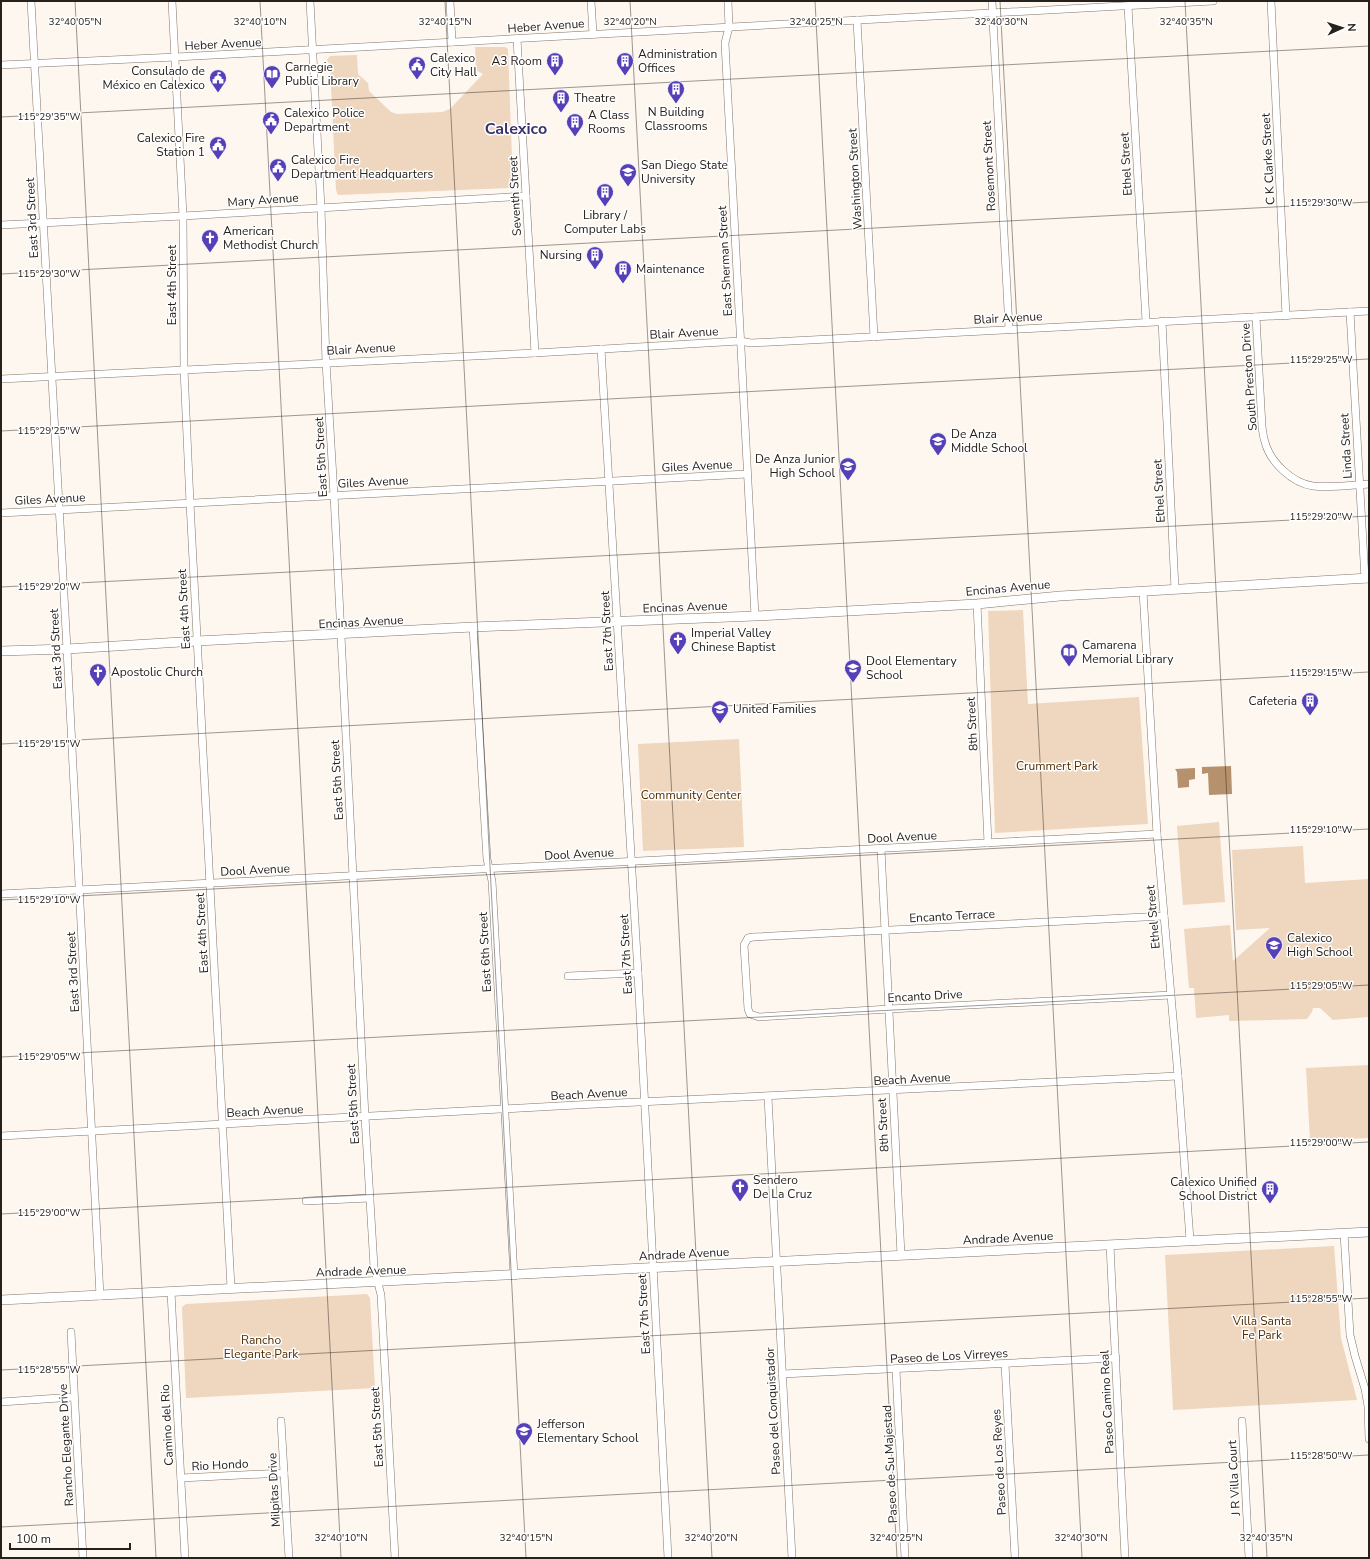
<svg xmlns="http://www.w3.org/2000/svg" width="1370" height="1559" font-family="'Nunito Sans',sans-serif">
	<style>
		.green { fill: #efd6be }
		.water { fill: #b6916d }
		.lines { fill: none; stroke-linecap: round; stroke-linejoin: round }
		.minor-casing { stroke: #81756a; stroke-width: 8 }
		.tertiary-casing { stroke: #81756a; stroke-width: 10 }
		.minor { stroke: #fff; stroke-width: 7 }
		.tertiary { stroke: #fff; stroke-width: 9 }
		.ticks { fill: none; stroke: #26211d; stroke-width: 1; stroke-opacity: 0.45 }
		.labels { text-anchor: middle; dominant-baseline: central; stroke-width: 3; stroke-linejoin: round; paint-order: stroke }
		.street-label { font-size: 12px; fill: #26211d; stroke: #fff }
		.poi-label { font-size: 12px; fill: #26211d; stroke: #fff; text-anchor: start }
		.park-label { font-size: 12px; fill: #522e00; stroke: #fff }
		.district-label { font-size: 16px; font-weight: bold; fill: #39326e; stroke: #fff }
		.ticks-label { font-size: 10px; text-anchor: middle; fill: #26211d; stroke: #fff; stroke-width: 3; stroke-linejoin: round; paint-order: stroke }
	</style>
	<rect width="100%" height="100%" fill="#fef7ef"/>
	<g class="green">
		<path d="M475,47h30l3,2 5,136 -3,3 -172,7 -2,-5 -6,-124 -3,-6 3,-4 27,-1 1,19 10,9 1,8 22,21 6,2 45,-2 8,-3 33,-35 -7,-4z"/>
		<path d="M1023,610l5,94 111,-7 9,127 -153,9 -7,-222z"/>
		<path d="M739,739l5,108 -101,4 -5,-107z"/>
		<path d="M1219,822l6,80 -42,3 -6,-79z"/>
		<path d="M1303,846l2,37 64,-4v138l-36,3 -13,-12h-7l-1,4 -5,7 -78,2v-6l-33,3 -2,-30h-5l-5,-59 46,-4 3,36 37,-33 -34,2 -4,-80z"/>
		<path d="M1369,1065v73l-59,3 -4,-73z"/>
		<path d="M1334,1246l7,92 16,62 -184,10 -8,-155z"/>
		<path d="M367,1294l3,4 5,90 -189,10 -4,-91 4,-3z"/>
	</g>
	<g class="water">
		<path d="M1231,766l1,28 -23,1 -1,-22 -6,1v-7z"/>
		<path d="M1195,768v11l-6,1v7l-11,1 -1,-16 -2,-3z"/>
	</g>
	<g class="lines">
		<g class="minor-casing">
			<g id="minor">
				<path d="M31,1l36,648 33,647"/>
				<path d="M172,1l11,215 1,153 6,134 41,785"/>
				<path d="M310,1l11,207 5,154 8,133 31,622 9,150 7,28 14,263"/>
				<path d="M450,1l2,41"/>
				<path d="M591,1l2,33"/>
				<path d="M728,1l1,26 -4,16 30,573"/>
				<path d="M992,1l17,328"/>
				<path d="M1271,1l15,315"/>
				<path d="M1128,6l18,315"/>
				<path d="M857,20l17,317"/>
				<path d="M517,39l18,314"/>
				<path d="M1,65l175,-8 1037,-56"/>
				<path d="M1,225l182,-9 343,-20"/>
				<path d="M1350,312l15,267"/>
				<path d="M1256,317l6,110c1,5 1,10 3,15 5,20 27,41 48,44 17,2 39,-1 56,-2"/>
				<path d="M1162,321l13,268"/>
				<path d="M601,349l37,624 30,585"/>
				<path d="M1,379l534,-26 205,-12 11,2 618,-32"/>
				<path d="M1,513l746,-39"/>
				<path d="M1143,591l14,243 21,242 12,164"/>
				<path d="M977,604l11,239"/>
				<path d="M473,627l14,232 5,22 22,395"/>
				<path d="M881,849l20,406"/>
				<path d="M1,894l1156,-60"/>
				<path d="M1164,916l-411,21 -5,1 -4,7 4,64 2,5 9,3 130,-8 282,-14"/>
				<path d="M568,976l70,-3"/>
				<path d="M768,1097l24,461"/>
				<path d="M1,1136l575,-31 602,-29"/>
				<path d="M306,1201l64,-3"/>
				<path d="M1344,1233l6,102 5,21 10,33 3,17 1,33"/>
				<path d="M1110,1245l15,313"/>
				<path d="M171,1292l14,266"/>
				<path d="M71,1332l12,226"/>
				<path d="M1005,1364l10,194"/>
				<path d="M896,1369l9,189"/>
				<path d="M782,1374l334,-16"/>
				<path d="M1,1402l73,-5"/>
				<path d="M281,1421l8,137"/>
				<path d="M1242,1421l7,137"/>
				<path d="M181,1478l103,-5"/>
			</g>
		</g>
		<g class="tertiary-casing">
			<g id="tertiary">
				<path d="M1,651l66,-2 130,-8 276,-14 282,-11 222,-12 83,-8 309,-18"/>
				<path d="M1,1300c456,-22 912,-44 1368,-68"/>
			</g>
		</g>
		<use href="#minor" class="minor"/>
		<use href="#tertiary" class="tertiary"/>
	</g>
	<path class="ticks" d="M75,1l81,1557M260,1l81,1557M445,1l81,1557M630,1l82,1557M815,1l82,1557M1000,1l82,1557M1185,1l82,1557M1,117l1368,-71M1,274l1368,-72M1,431l1368,-72M1,587l1368,-71M1,744l1368,-72M1,900l1368,-71M1,1057l1368,-72M1,1214l1368,-72M1,1370l1368,-72M1,1527l1368,-72"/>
	<defs>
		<g id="building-pin" transform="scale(0.9)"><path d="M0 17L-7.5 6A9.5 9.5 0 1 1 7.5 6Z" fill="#5640b8" stroke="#fff"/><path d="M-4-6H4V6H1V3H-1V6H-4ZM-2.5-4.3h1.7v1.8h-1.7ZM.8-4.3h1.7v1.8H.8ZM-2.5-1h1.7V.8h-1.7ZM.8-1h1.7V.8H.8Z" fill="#fff"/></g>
		<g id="civic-pin" transform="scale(0.9)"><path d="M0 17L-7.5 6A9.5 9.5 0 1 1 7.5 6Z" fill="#5640b8" stroke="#fff"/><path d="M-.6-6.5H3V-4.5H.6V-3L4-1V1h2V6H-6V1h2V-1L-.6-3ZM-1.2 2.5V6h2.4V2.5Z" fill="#fff"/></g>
		<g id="library-pin" transform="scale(0.9)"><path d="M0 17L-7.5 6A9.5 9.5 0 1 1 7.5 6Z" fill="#5640b8" stroke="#fff"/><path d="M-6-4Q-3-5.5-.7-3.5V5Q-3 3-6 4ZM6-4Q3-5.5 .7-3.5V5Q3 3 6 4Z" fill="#fff"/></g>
		<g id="university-pin" transform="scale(0.9)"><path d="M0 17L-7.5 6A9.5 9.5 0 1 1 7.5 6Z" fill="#5640b8" stroke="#fff"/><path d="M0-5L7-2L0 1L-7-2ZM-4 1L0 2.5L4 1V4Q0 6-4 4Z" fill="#fff"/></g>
		<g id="church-pin" transform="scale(0.9)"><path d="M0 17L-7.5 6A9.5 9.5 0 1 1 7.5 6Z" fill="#5640b8" stroke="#fff"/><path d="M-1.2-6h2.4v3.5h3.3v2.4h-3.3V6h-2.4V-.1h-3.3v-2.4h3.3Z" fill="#fff"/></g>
		<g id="school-pin" transform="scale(0.9)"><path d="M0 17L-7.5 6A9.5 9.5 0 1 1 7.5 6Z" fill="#5640b8" stroke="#fff"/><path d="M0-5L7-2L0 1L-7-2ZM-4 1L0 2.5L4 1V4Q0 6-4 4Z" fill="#fff"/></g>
	</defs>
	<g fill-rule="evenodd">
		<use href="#building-pin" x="555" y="61"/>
		<use href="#building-pin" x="625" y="61"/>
		<use href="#civic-pin" x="417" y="65"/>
		<use href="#library-pin" x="272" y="74"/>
		<use href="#civic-pin" x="218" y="78"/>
		<use href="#building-pin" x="676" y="89"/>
		<use href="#building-pin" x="561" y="98"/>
		<use href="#civic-pin" x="271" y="120"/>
		<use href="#building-pin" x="575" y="122"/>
		<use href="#civic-pin" x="218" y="145"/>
		<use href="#civic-pin" x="278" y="167"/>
		<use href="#university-pin" x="628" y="172"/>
		<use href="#building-pin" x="605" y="192"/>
		<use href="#church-pin" x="210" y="238"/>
		<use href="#building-pin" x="595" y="255"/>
		<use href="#building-pin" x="623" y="269"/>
		<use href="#school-pin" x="938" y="441"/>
		<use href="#school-pin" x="848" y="466"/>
		<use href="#church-pin" x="678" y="640"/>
		<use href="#library-pin" x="1069" y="652"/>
		<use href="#school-pin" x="853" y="668"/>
		<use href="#church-pin" x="98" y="672"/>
		<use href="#building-pin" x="1310" y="701"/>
		<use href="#school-pin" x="720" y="709"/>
		<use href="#school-pin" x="1274" y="945"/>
		<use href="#church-pin" x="740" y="1187"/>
		<use href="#building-pin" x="1270" y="1189"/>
		<use href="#school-pin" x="524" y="1431"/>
	</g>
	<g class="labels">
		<g class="street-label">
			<text transform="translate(546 26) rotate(-4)">Heber Avenue</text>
			<text transform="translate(223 44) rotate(-3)">Heber Avenue</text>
			<text transform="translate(1268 159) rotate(-93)">C K Clarke Street</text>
			<text transform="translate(1126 164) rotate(-93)">Ethel Street</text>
			<text transform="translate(989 166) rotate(-93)">Rosemont Street</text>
			<text transform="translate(855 179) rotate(-93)">Washington Street</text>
			<text transform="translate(515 196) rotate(-93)">Seventh Street</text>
			<text transform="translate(263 200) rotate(-4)">Mary Avenue</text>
			<text transform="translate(32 218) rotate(-93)">East 3rd Street</text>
			<text transform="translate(725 261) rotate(-93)">East Sherman Street</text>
			<text transform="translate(172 285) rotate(-90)">East 4th Street</text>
			<text transform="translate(1008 318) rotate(-3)">Blair Avenue</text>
			<text transform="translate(684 333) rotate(-3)">Blair Avenue</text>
			<text transform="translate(361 349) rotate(-3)">Blair Avenue</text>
			<text transform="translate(1249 377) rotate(-94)">South Preston Drive</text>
			<text transform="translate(1346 446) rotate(-93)">Linda Street</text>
			<text transform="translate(321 457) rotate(-93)">East 5th Street</text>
			<text transform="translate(697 466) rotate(-3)">Giles Avenue</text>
			<text transform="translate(373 482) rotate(-3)">Giles Avenue</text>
			<text transform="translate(1159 491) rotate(-93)">Ethel Street</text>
			<text transform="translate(50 499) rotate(-3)">Giles Avenue</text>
			<text transform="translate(1008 588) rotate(-5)">Encinas Avenue</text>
			<text transform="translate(685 607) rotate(-2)">Encinas Avenue</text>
			<text transform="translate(184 609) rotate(-93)">East 4th Street</text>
			<text transform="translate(361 622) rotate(-3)">Encinas Avenue</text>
			<text transform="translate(607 631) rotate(-93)">East 7th Street</text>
			<text transform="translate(56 649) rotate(-93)">East 3rd Street</text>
			<text transform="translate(972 724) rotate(-93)">8th Street</text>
			<text transform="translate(337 780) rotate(-93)">East 5th Street</text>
			<text transform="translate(902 837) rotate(-3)">Dool Avenue</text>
			<text transform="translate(579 854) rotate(-3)">Dool Avenue</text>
			<text transform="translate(255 870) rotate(-3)">Dool Avenue</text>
			<text transform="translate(952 916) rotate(-3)">Encanto Terrace</text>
			<text transform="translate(1153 917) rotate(-95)">Ethel Street</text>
			<text transform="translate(202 933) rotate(-93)">East 4th Street</text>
			<text transform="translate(485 952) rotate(-93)">East 6th Street</text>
			<text transform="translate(626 954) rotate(-93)">East 7th Street</text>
			<text transform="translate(73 972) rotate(-93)">East 3rd Street</text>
			<text transform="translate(925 996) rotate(-3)">Encanto Drive</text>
			<text transform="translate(912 1079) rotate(-3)">Beach Avenue</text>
			<text transform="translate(589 1094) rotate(-3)">Beach Avenue</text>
			<text transform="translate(353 1104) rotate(-93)">East 5th Street</text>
			<text transform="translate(265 1111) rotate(-3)">Beach Avenue</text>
			<text transform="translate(883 1125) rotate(-93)">8th Street</text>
			<text transform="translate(1008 1238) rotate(-3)">Andrade Avenue</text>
			<text transform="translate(684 1254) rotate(-3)">Andrade Avenue</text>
			<text transform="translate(361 1271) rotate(-2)">Andrade Avenue</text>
			<text transform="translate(644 1314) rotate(-93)">East 7th Street</text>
			<text transform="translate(949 1356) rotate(-3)">Paseo de Los Virreyes</text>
			<text transform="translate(1107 1402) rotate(-93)">Paseo Camino Real</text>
			<text transform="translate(773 1411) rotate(-93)">Paseo del Conquistador</text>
			<text transform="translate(167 1425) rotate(-93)">Camino del Rio</text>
			<text transform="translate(377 1427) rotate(-93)">East 5th Street</text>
			<text transform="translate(66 1445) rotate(-93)">Rancho Elegante Drive</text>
			<text transform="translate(999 1462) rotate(-93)">Paseo de Los Reyes</text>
			<text transform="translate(890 1464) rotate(-93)">Paseo de Su Majestad</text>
			<text transform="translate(220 1465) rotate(-3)">Rio Hondo</text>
			<text transform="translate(1234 1478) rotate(-93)">J R Villa Court</text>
			<text transform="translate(274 1490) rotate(-93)">Milpitas Drive</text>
		</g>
		<g class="poi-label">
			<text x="638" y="54">Administration<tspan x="638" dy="14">Offices</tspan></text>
			<text x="430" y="58">Calexico<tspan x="430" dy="14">City Hall</tspan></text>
			<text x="542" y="61" text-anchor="end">A3 Room</text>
			<text x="285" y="67">Carnegie<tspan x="285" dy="14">Public Library</tspan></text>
			<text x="205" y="71" text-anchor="end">Consulado de<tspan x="205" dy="14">México en Calexico</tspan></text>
			<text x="574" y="98">Theatre</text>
			<text x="676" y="112" text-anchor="middle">N Building<tspan x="676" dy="14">Classrooms</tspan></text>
			<text x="284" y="113">Calexico Police<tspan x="284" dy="14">Department</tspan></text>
			<text x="588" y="115">A Class<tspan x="588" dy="14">Rooms</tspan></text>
			<text x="205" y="138" text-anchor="end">Calexico Fire<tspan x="205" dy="14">Station 1</tspan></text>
			<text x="291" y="160">Calexico Fire<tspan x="291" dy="14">Department Headquarters</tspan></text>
			<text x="641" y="165">San Diego State<tspan x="641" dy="14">University</tspan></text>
			<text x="605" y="215" text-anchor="middle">Library /<tspan x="605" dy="14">Computer Labs</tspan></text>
			<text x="223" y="231">American<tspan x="223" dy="14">Methodist Church</tspan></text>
			<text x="582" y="255" text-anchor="end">Nursing</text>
			<text x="636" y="269">Maintenance</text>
			<text x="951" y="434">De Anza<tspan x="951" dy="14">Middle School</tspan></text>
			<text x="835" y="459" text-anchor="end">De Anza Junior<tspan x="835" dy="14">High School</tspan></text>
			<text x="691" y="633">Imperial Valley<tspan x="691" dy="14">Chinese Baptist</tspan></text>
			<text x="1082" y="645">Camarena<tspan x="1082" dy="14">Memorial Library</tspan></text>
			<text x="866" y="661">Dool Elementary<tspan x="866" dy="14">School</tspan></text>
			<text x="111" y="672">Apostolic Church</text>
			<text x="1297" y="701" text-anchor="end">Cafeteria</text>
			<text x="733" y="709">United Families</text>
			<text x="1287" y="938">Calexico<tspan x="1287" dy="14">High School</tspan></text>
			<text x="753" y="1180">Sendero<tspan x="753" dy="14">De La Cruz</tspan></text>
			<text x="1257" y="1182" text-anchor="end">Calexico Unified<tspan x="1257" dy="14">School District</tspan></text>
			<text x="537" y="1424">Jefferson<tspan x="537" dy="14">Elementary School</tspan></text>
		</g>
		<g class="park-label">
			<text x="1057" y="766">Crummert Park</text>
			<text x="691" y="795">Community Center</text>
			<text x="1262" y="1321">Villa Santa<tspan x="1262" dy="14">Fe Park</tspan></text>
			<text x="261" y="1340">Rancho<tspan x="261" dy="14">Elegante Park</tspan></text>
		</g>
		<g class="district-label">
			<text x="516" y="129">Calexico</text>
		</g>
	</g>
	<g class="ticks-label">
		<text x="75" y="25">32°40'05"N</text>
		<text x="260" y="25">32°40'10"N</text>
		<text x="445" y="25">32°40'15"N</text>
		<text x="630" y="25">32°40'20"N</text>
		<text x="816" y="25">32°40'25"N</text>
		<text x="1001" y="25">32°40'30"N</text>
		<text x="1186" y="25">32°40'35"N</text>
		<text x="49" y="120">115°29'35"W</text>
		<text x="1321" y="206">115°29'30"W</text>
		<text x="49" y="277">115°29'30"W</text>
		<text x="1321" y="363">115°29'25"W</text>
		<text x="49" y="434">115°29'25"W</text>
		<text x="1321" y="520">115°29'20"W</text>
		<text x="49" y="590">115°29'20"W</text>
		<text x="1321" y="676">115°29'15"W</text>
		<text x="49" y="747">115°29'15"W</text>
		<text x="1321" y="833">115°29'10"W</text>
		<text x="49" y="903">115°29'10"W</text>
		<text x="1321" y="989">115°29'05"W</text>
		<text x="49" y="1060">115°29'05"W</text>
		<text x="1321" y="1146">115°29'00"W</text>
		<text x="49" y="1216">115°29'00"W</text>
		<text x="1321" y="1302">115°28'55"W</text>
		<text x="49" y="1373">115°28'55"W</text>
		<text x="1321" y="1459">115°28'50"W</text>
		<text x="341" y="1541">32°40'10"N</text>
		<text x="526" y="1541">32°40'15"N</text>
		<text x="711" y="1541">32°40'20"N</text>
		<text x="896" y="1541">32°40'25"N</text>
		<text x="1081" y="1541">32°40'30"N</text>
		<text x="1266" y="1541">32°40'35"N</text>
	</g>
	<rect width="1370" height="1559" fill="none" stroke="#26211d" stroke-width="4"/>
	<g transform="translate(1342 28) rotate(87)" stroke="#ffffff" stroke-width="3" paint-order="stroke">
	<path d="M0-3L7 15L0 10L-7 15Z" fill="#26211d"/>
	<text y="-6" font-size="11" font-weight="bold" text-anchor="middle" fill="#26211d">N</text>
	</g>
	<path d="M10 1543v6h120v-6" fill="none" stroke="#26211d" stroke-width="2"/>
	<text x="16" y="1543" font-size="12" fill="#26211d" stroke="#ffffff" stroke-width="3" paint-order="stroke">100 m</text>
</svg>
